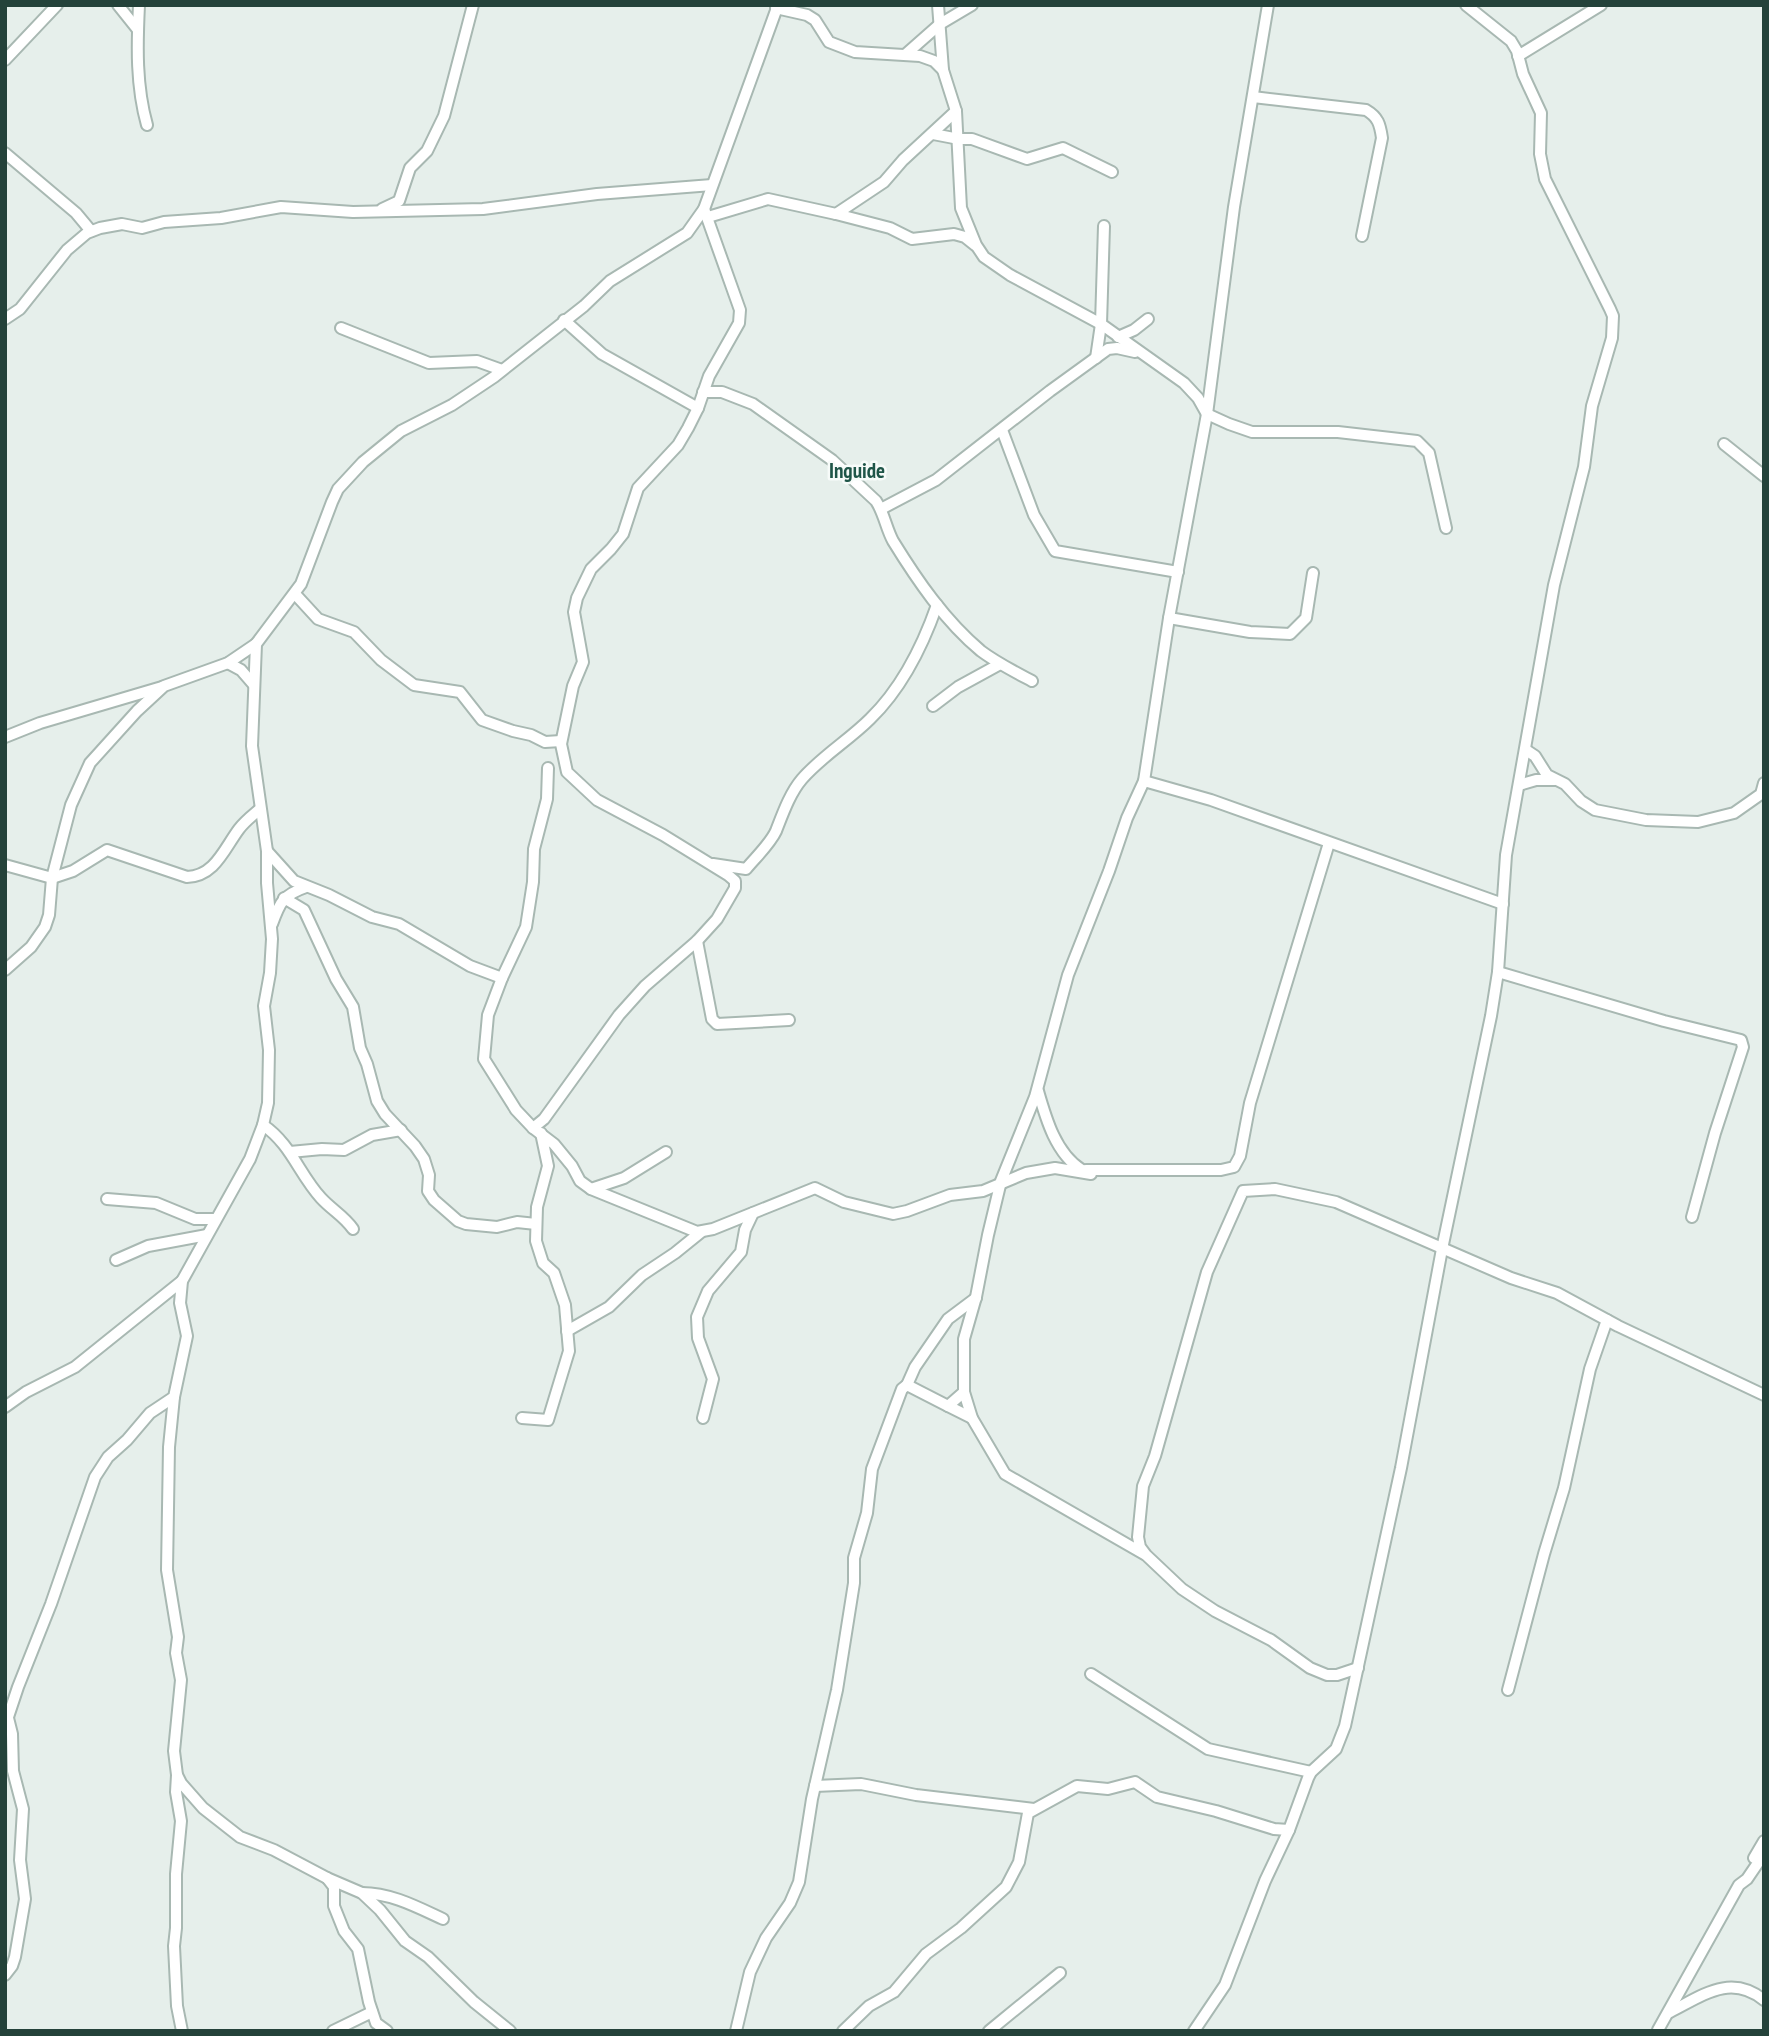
<svg xmlns="http://www.w3.org/2000/svg" width="1769" height="2036" font-family="'PT Sans Narrow',sans-serif">
	<style>
		.lines { fill: none; stroke-linecap: round; stroke-linejoin: round }
		.minor-casing { stroke: #a8b8b2; stroke-width: 14 }
		.minor { stroke: #fff; stroke-width: 10 }
		.labels { text-anchor: middle; dominant-baseline: central; stroke-width: 5; stroke-linejoin: round; paint-order: stroke }
		.neighbourhood-label { font-size: 21px; font-weight: bold; fill: #1f5548; stroke: #f7fbf9 }
	</style>
	<rect width="100%" height="100%" fill="#e6efeb"/>
	<g class="lines">
		<g class="minor-casing">
			<g id="minor">
				<path d="M118,5l20,25"/>
				<path d="M139,5c-2,41 -3,81 8,120"/>
				<path d="M938,5l5,65"/>
				<path d="M1268,5l-34,202 -27,207 -38,204 -25,163 67,19 292,104"/>
				<path d="M776,8l31,7 8,5 14,22 26,10 65,4 14,5 9,9 13,41 5,97 15,37 8,12 26,18 91,49 83,59 14,15 9,16 22,10 23,8h86l79,9 12,12 17,75"/>
				<path d="M906,54l34,-30 32,-19"/>
				<path d="M1518,56l83,-51"/>
				<path d="M5,60l52,-55"/>
				<path d="M1253,97l113,13c12,7 14,14 16,28l-20,98"/>
				<path d="M933,134l26,5h13l55,20 36,-11 49,24"/>
				<path d="M5,153l71,60 15,18"/>
				<path d="M382,209l17,-8 11,-33 17,-17 17,-35 29,-111"/>
				<path d="M836,214l54,14 22,11 42,-5 11,3 10,8"/>
				<path d="M708,217l60,-18 68,15 48,-32 19,-22 53,-49"/>
				<path d="M5,319l15,-10 47,-59 20,-17 13,-5 22,-4 20,4 22,-6 57,-4 60,-11 72,5 130,-3 114,-15 115,-9"/>
				<path d="M564,320l38,34 96,54"/>
				<path d="M341,328l88,35 48,-2 25,9"/>
				<path d="M1118,337l16,-7 14,-11"/>
				<path d="M1096,358l5,-34 3,-98"/>
				<path d="M703,392h19l31,12 79,56 44,41c8,12 10,27 17,40 24,39 52,80 88,110 16,12 34,21 51,30"/>
				<path d="M1002,430l32,85 21,36 123,21"/>
				<path d="M1724,444l40,32"/>
				<path d="M881,509l55,-29 114,-89 58,-42 9,-1 18,4"/>
				<path d="M295,594l23,25 36,13 27,28 33,25 46,7 22,28 31,11 18,4 14,7 16,-1"/>
				<path d="M1169,618l81,14 40,2 16,-16 7,-45"/>
				<path d="M228,663l13,7 13,15"/>
				<path d="M933,706l25,-19 42,-23"/>
				<path d="M5,737l35,-14 122,-36"/>
				<path d="M1526,750l9,6 12,19 18,9 16,17 14,9 51,10 52,2 36,-9 27,-19 3,-11"/>
				<path d="M1519,785l17,-5h19"/>
				<path d="M267,851l27,30 35,14 43,22 27,7 71,42 32,12 24,-51 7,-45 1,-33 13,-50 1,-31"/>
				<path d="M713,864l33,5c10,-12 24,-25 30,-38 7,-18 14,-38 26,-52 20,-23 47,-39 68,-60 32,-31 53,-74 67,-114"/>
				<path d="M5,865l47,13 21,-7 34,-21 80,27c28,-1 37,-28 52,-48 6,-8 14,-14 21,-20"/>
				<path d="M284,898l20,12 32,69 17,28 7,41 7,16 10,37 8,13 30,32 9,13 5,16 -1,16 6,9 24,21 8,3 31,3 20,-5 19,2"/>
				<path d="M272,924c8,-22 11,-29 34,-37"/>
				<path d="M697,941l15,78 5,5 72,-4"/>
				<path d="M5,970l26,-23 14,-20 4,-12 3,-37 19,-73 19,-42 47,-52 27,-25 64,-23 28,-19"/>
				<path d="M1498,972l166,49 77,19 2,7 -28,86 -23,84"/>
				<path d="M502,978l-14,37 -4,44 32,51 17,18 21,16 18,22 8,15 11,8 106,43 16,-3 102,-41 29,14 49,12 14,-3 43,-16 33,-4 43,-18 29,-5 36,6"/>
				<path d="M1038,1091c8,28 18,63 44,79"/>
				<path d="M263,1125c28,19 36,49 58,73 11,12 23,18 32,31"/>
				<path d="M533,1128l11,-9 75,-104 26,-29 52,-45 20,-22 18,-31v-7l-7,-6 -65,-40 -66,-35 -30,-28 -6,-28 12,-58 10,-24 -9,-50 3,-14 14,-29 20,-20 12,-15 15,-46 40,-43 10,-17 10,-20 11,-32 30,-53 1,-13 -36,-101"/>
				<path d="M290,1152l32,-3 22,1 28,-15 29,-5"/>
				<path d="M1086,1170h135l13,-3 6,-11 10,-53 79,-260"/>
				<path d="M591,1189l33,-11 42,-26"/>
				<path d="M107,1199l49,4 39,16h20"/>
				<path d="M116,1260l32,-14 59,-11"/>
				<path d="M567,1331l42,-24 33,-32 33,-22 26,-21"/>
				<path d="M907,1385l8,-18 33,-48 28,-21"/>
				<path d="M964,1392l8,26 33,56 139,80"/>
				<path d="M174,1397l-5,50 -2,123 11,67 -2,16 5,27 -7,71 3,24 4,8 22,25 37,29 34,13 53,28 35,15 18,17 25,31 23,16 46,45 36,29"/>
				<path d="M948,1406l24,12"/>
				<path d="M5,1407l21,-15 49,-25 107,-86"/>
				<path d="M522,1418l26,2 21,-69 -4,-46 -11,-32 -11,-10 -7,-22 1,-34 11,-41 -7,-33"/>
				<path d="M703,1418l10,-39 -15,-41 -1,-21 11,-26 33,-39 4,-22 8,-17"/>
				<path d="M1358,1668l-21,7h-10l-17,-7 -39,-28 -56,-29 -33,-22 -36,-34 -6,-8 -2,-10 5,-51 12,-30 52,-184 36,-81 32,-2 61,13 175,76 46,15 61,33 146,69"/>
				<path d="M1091,1674l117,75 103,23"/>
				<path d="M1508,1690l36,-136 20,-66 26,-119 17,-49"/>
				<path d="M5,1726l13,-39 33,-83 44,-127 13,-20 19,-17 23,-27 24,-16 13,-61 -7,-33 2,-22 68,-122 13,-34 5,-22 1,-53 -5,-44 6,-33 2,-34 -5,-56v-32l-15,-105 4,-102 45,-60 31,-82 6,-13 25,-27 38,-31 51,-26 42,-28 90,-71 26,-25 77,-48 17,-24 74,-204"/>
				<path d="M177,1775l-1,17 5,29 -5,53v54l-2,18 3,60 5,25"/>
				<path d="M815,1786l46,-2 55,11 118,14"/>
				<path d="M1754,1858l10,-17"/>
				<path d="M327,1878l7,9v19l10,25 14,18 11,53 7,21 11,8"/>
				<path d="M362,1893c29,0 55,14 81,26"/>
				<path d="M5,1975l7,-9 3,-9 10,-58 -5,-39 3,-51 -10,-38 -1,-37 -4,-16"/>
				<path d="M1670,2012c32,-16 60,-39 94,-12"/>
				<path d="M1658,2030l81,-145 8,-6 17,-25"/>
				<path d="M333,2031l39,-19"/>
				<path d="M736,2031l14,-59 16,-34 24,-35 9,-21 13,-83 25,-109 17,-107v-25l13,-45 5,-44 30,-80 5,-4 41,21 16,-14v-53l12,-42 12,-62 13,-54 34,-84 33,-122 41,-104 18,-53 17,-37"/>
				<path d="M843,2031l26,-25 25,-14 32,-38 35,-26 45,-41 13,-25 9,-49 49,-27 31,3 27,-7 22,15 59,14 58,18 15,1"/>
				<path d="M989,2031l71,-58"/>
				<path d="M1194,2031l31,-46 40,-104 24,-51 19,-52 3,-6 25,-23 9,-23 56,-258 41,-219 49,-233 7,-44 8,-117 48,-270 30,-118 8,-61 20,-68 1,-22 -3,-7 -65,-130 -5,-25 1,-41 -18,-39 -6,-23 -6,-10 -45,-36"/>
			</g>
		</g>
		<use href="#minor" class="minor"/>
	</g>
	<g class="labels">
		<g class="neighbourhood-label">
			<text x="857" y="470">Inguide</text>
		</g>
	</g>
	<rect width="1769" height="2036" fill="none" stroke="#24423a" stroke-width="14"/>
</svg>
